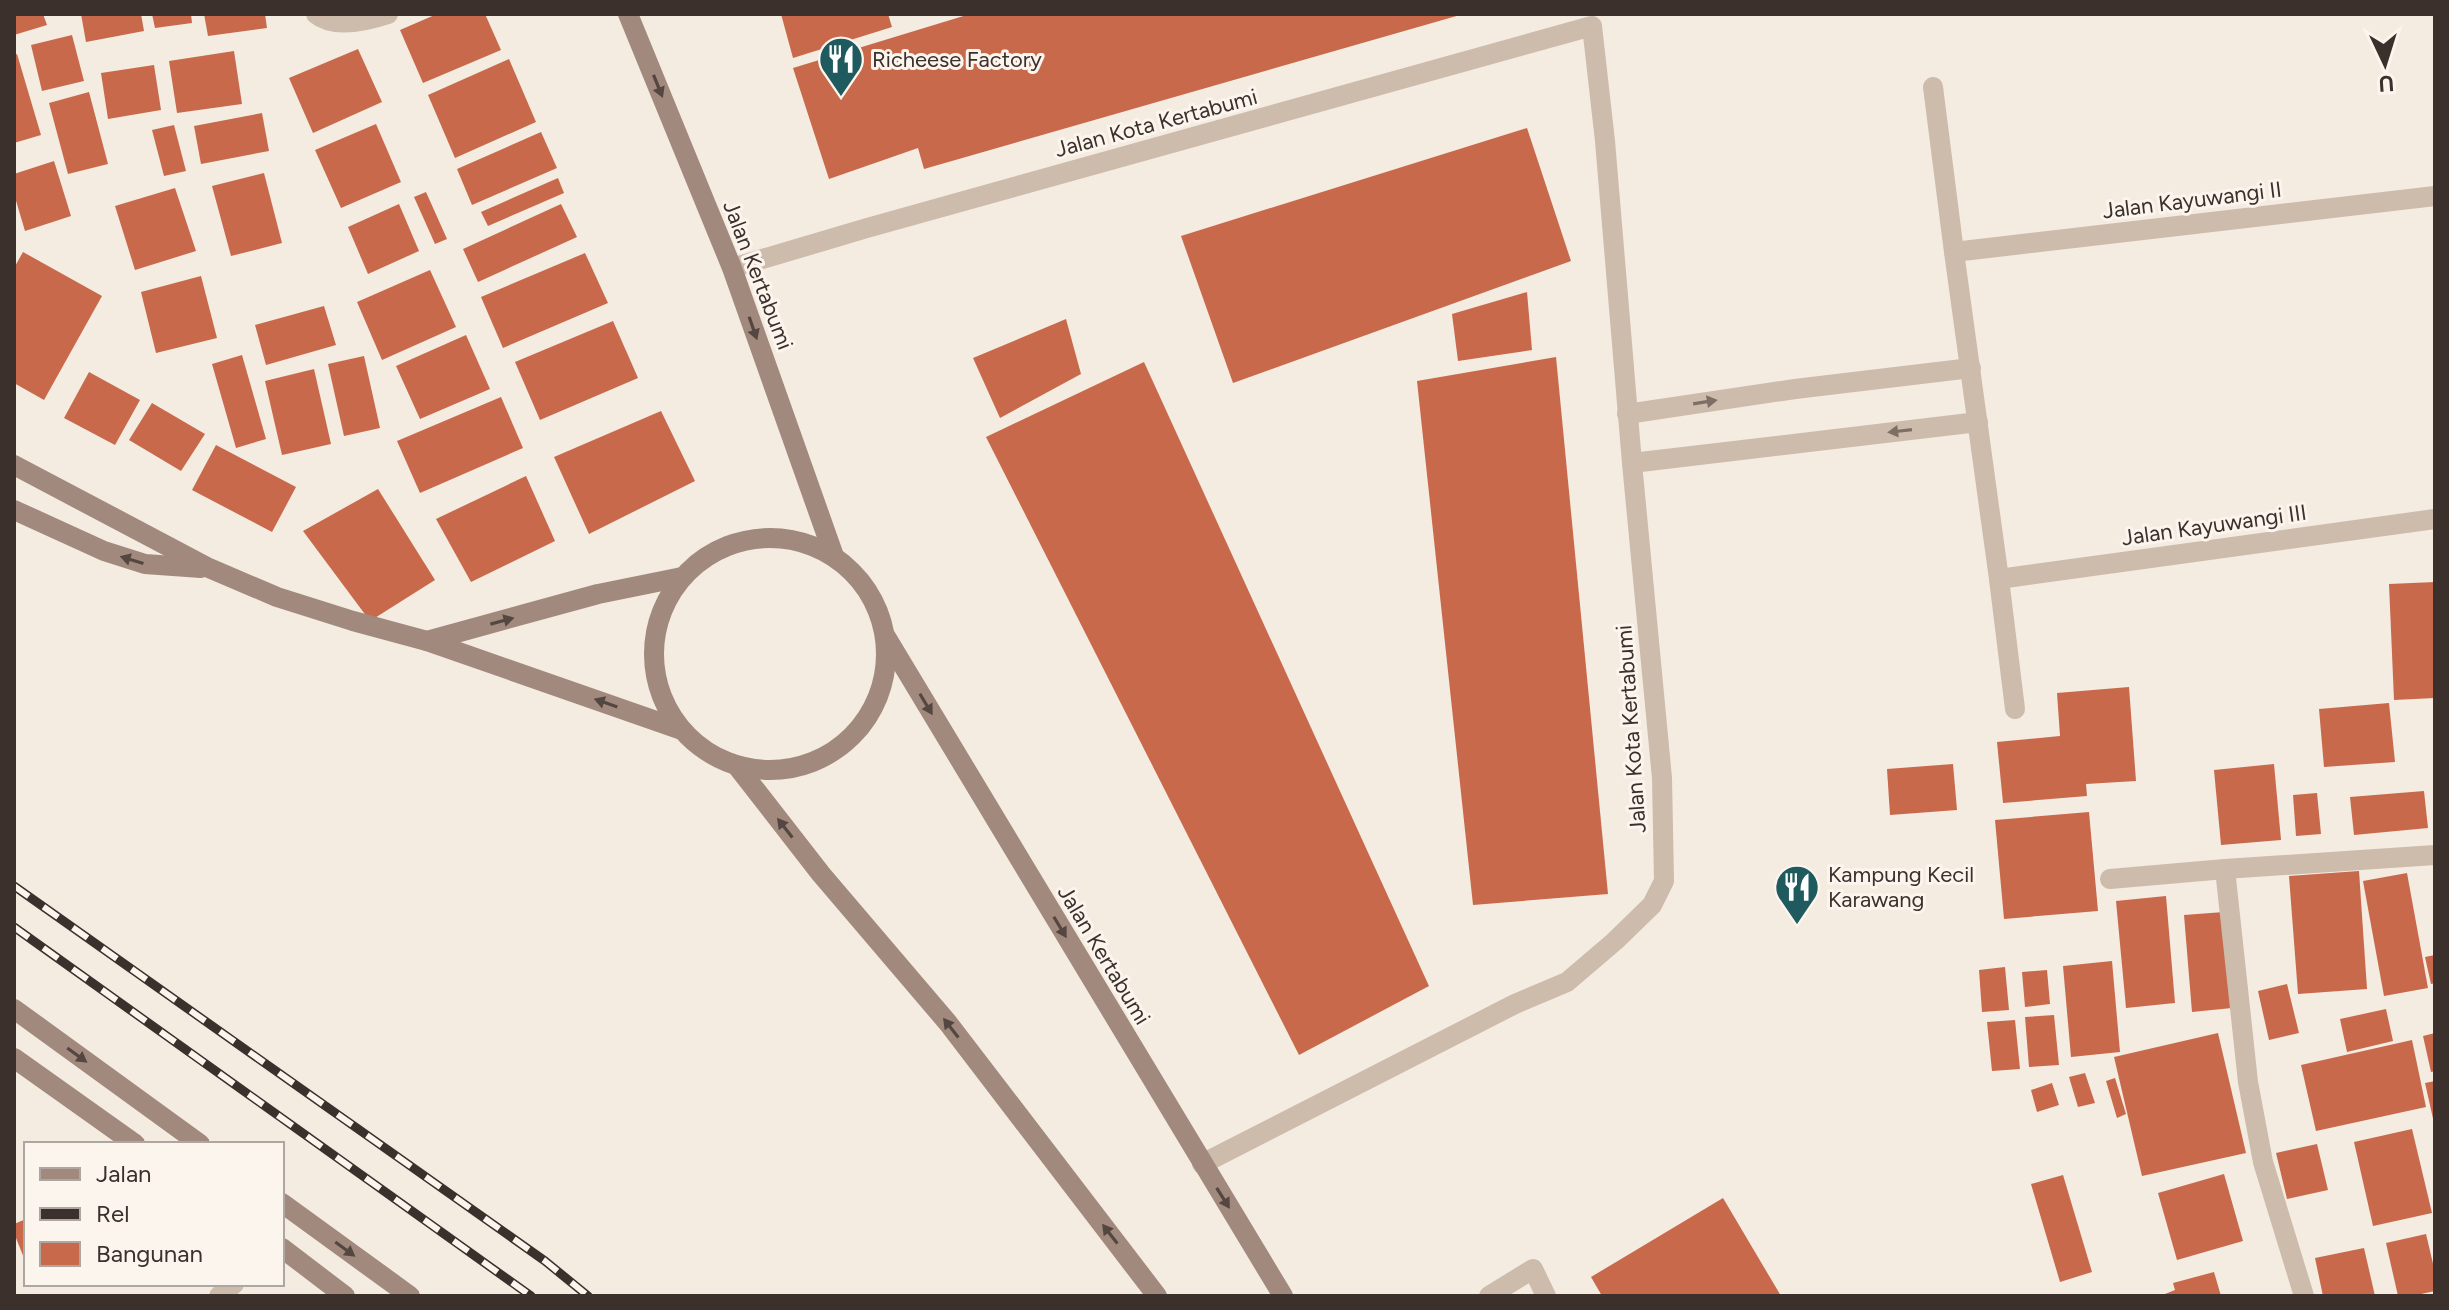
<svg xmlns="http://www.w3.org/2000/svg" width="2449" height="1310" font-family="Figtree,sans-serif">
	<style>
		.building { fill: #c8694b }
		.lines { fill: none; stroke-linecap: round; stroke-linejoin: round }
		.service { stroke: #cdbbac; stroke-width: 20 }
		.minor { stroke: #cdbbac; stroke-width: 20 }
		.secondary { stroke: #a18a7d; stroke-width: 20 }
		.rail-casing { stroke: #3b302b; stroke-width: 9 }
		.rail { stroke: #fbf5ee; stroke-width: 6; stroke-dasharray: 18; stroke-linecap: butt }
		.oneway { fill: #544640 }
		.oneway2 { fill: #7d6f65 }
		.labels { text-anchor: middle; dominant-baseline: central; stroke-width: 6; stroke-linejoin: round; paint-order: stroke }
		.poi-label { font-size: 22px; fill: #3b302b; stroke: #fbf5ee; text-anchor: start }
		.street-label { font-size: 22px; fill: #3b302b; stroke: #fbf5ee }
	</style>
	<rect width="100%" height="100%" fill="#f4ebe1"/>
	<g class="building">
		<path d="M14,14h29l4,11 -33,10z"/>
		<path d="M81,14h60l3,17 -58,11z"/>
		<path d="M152,14h39l1,9 -37,5z"/>
		<path d="M204,14h61l2,14 -59,8z"/>
		<path d="M437,14h48l16,36 -78,33 -23,-53z"/>
		<path d="M781,14h107l4,13 -99,31z"/>
		<path d="M970,14h490v1l-536,154 -6,-21 -89,31 -36,-111z"/>
		<path d="M72,35l12,46 -42,10 -11,-46z"/>
		<path d="M358,49l24,53 -69,31 -24,-55z"/>
		<path d="M234,51l8,53 -65,9 -8,-52z"/>
		<path d="M17,54l24,81 -27,8v-88z"/>
		<path d="M509,59l27,63 -81,36 -27,-63z"/>
		<path d="M154,65l7,45 -53,9 -7,-46z"/>
		<path d="M89,92l19,72 -40,10 -19,-71z"/>
		<path d="M262,113l7,38 -68,13 -7,-38z"/>
		<path d="M376,124l25,58 -60,26 -26,-58z"/>
		<path d="M174,125l12,46 -22,5 -12,-46z"/>
		<path d="M1527,128l44,133 -338,122 -52,-147z"/>
		<path d="M541,132l16,36 -85,37 -15,-36z"/>
		<path d="M54,161l17,55 -46,15 -11,-37v-20z"/>
		<path d="M264,173l18,70 -51,13 -19,-70z"/>
		<path d="M558,178l6,15 -76,33 -7,-14z"/>
		<path d="M175,188l21,63 -61,19 -20,-64z"/>
		<path d="M426,192l21,47 -12,5 -21,-47z"/>
		<path d="M399,204l20,47 -51,23 -20,-47z"/>
		<path d="M561,204l16,33 -99,45 -15,-33z"/>
		<path d="M23,252l79,44 -58,104 -30,-17v-115z"/>
		<path d="M585,253l23,50 -105,45 -22,-51z"/>
		<path d="M430,270l26,57 -74,33 -25,-58z"/>
		<path d="M201,276l16,62 -61,15 -15,-61z"/>
		<path d="M1527,292l5,58 -74,11 -6,-47z"/>
		<path d="M324,306l12,39 -70,20 -11,-40z"/>
		<path d="M1066,319l15,55 -81,44 -27,-60z"/>
		<path d="M613,321l25,57 -98,42 -25,-58z"/>
		<path d="M466,335l24,54 -70,30 -24,-53z"/>
		<path d="M242,355l24,84 -30,9 -24,-84z"/>
		<path d="M364,356l16,72 -36,8 -16,-72z"/>
		<path d="M1556,357l52,537 -135,11 -56,-524z"/>
		<path d="M1144,362l285,624 -130,69 -313,-618z"/>
		<path d="M314,369l17,75 -49,11 -17,-74z"/>
		<path d="M89,372l51,28 -25,45 -51,-27z"/>
		<path d="M501,397l22,51 -103,45 -23,-52z"/>
		<path d="M152,403l53,31 -24,37 -52,-31z"/>
		<path d="M661,411l34,70 -106,53 -35,-77z"/>
		<path d="M216,445l80,42 -24,45 -80,-42z"/>
		<path d="M526,476l29,65 -84,41 -35,-63z"/>
		<path d="M378,489l57,91 -65,41 -67,-90z"/>
		<path d="M2435,582v116l-41,2 -5,-116z"/>
		<path d="M2129,687l7,94 -50,3 1,12 -84,7 -6,-61 63,-6 -3,-43z"/>
		<path d="M2389,703l6,59 -71,5 -5,-58z"/>
		<path d="M1953,764l4,46 -67,5 -3,-46z"/>
		<path d="M2274,764l7,76 -60,5 -7,-75z"/>
		<path d="M2424,791l4,37 -74,7 -4,-38z"/>
		<path d="M2317,793l4,41 -25,2 -3,-41z"/>
		<path d="M2089,812l9,99 -94,8 -9,-99z"/>
		<path d="M2359,871l8,118 -69,5 -9,-118z"/>
		<path d="M2407,873l21,115 -44,8 -21,-115z"/>
		<path d="M2166,896l9,107 -49,5 -10,-107z"/>
		<path d="M2224,912l8,96 -40,4 -8,-97z"/>
		<path d="M2435,955v28l-4,1 -6,-27z"/>
		<path d="M2112,961l8,91 -49,5 -8,-91z"/>
		<path d="M2005,967l4,43 -27,2 -3,-42z"/>
		<path d="M2047,970l3,34 -25,3 -3,-35z"/>
		<path d="M2287,984l12,49 -30,7 -11,-49z"/>
		<path d="M2386,1009l7,32 -46,11 -7,-33z"/>
		<path d="M2054,1015l5,50 -30,2 -4,-50z"/>
		<path d="M2015,1020l5,49 -28,2 -5,-49z"/>
		<path d="M2218,1033l28,120 -104,23 -28,-119z"/>
		<path d="M2435,1033v38l-4,1 -8,-36z"/>
		<path d="M2412,1040l14,67 -110,24 -15,-66z"/>
		<path d="M2085,1073l10,30 -17,4 -9,-30z"/>
		<path d="M2115,1078l11,36 -9,4 -11,-37z"/>
		<path d="M2435,1081v42h-1l-9,-40z"/>
		<path d="M2052,1083l7,22 -22,7 -6,-22z"/>
		<path d="M2412,1129l20,84 -59,13 -19,-84z"/>
		<path d="M2317,1144l11,46 -41,9 -11,-46z"/>
		<path d="M2224,1174l19,67 -66,19 -19,-67z"/>
		<path d="M2063,1175l29,97 -32,10 -29,-98z"/>
		<path d="M1723,1198l58,98h-179l-11,-19z"/>
		<path d="M26,1219v44l-12,-30v-9z"/>
		<path d="M2426,1234l9,38v19l-23,5h-14l-12,-53z"/>
		<path d="M2364,1248l11,48h-52l-8,-38z"/>
		<path d="M2214,1272l7,24h-61l15,-6 -2,-7z"/>
	</g>
	<g class="lines">
		<path class="service" d="M1489,1296l44,-27 13,27"/>
		<g class="minor">
			<path d="M316,14c18,15 51,7 72,0"/>
			<path d="M1933,87l21,165"/>
			<path d="M2435,196l-481,56 45,327 436,-60"/>
			<path d="M732,268l135,-40 725,-202 13,115 27,322 30,315 2,103 -12,24 -37,36 -48,41 -52,22 -313,160"/>
			<path d="M1627,414l168,-25 176,-21"/>
			<path d="M1632,463l346,-41"/>
			<path d="M1999,579l16,130"/>
			<path d="M2225,869l23,213 15,80 41,134"/>
			<path d="M2110,879l115,-10 210,-14"/>
			<path d="M219,1296l15,-12"/>
		</g>
		<g class="secondary">
			<path d="M628,14l104,254 102,288"/>
			<path d="M14,465l195,103 68,29 76,24 74,20 252,88"/>
			<path d="M14,510l90,41 41,13 56,4"/>
			<circle cx="770" cy="654" r="116"/>
			<path d="M886,637l397,659"/>
			<path d="M427,641l171,-47 84,-17"/>
			<path d="M737,766l84,108 127,149 209,273"/>
			<path d="M14,1009l186,135"/>
			<path d="M14,1058l121,86"/>
			<path d="M282,1203l128,93"/>
			<path d="M282,1248l63,48"/>
		</g>
		<g class="rail-casing">
			<g id="rail">
				<path d="M14,886l531,375 43,35"/>
				<path d="M14,927l517,369"/>
			</g>
		</g>
		<use href="#rail" class="rail"/>
	</g>
	<defs><path id="oneway-solid" d="M-6-.8H1V-3.2L6.5 0L1 3.2V.8H-6Z" transform="scale(2)"/></defs>
	<g class="oneway">
		<use href="#oneway-solid" transform="translate(658 86) rotate(68)"/>
		<use href="#oneway-solid" transform="translate(753 328) rotate(71)"/>
		<use href="#oneway-solid" transform="translate(132 560) rotate(-163)"/>
		<use href="#oneway-solid" transform="translate(502 621) rotate(-15)"/>
		<use href="#oneway-solid" transform="translate(606 703) rotate(-161)"/>
		<use href="#oneway-solid" transform="translate(926 704) rotate(59)"/>
		<use href="#oneway-solid" transform="translate(785 828) rotate(-128)"/>
		<use href="#oneway-solid" transform="translate(1060 927) rotate(59)"/>
		<use href="#oneway-solid" transform="translate(951 1028) rotate(-128)"/>
		<use href="#oneway-solid" transform="translate(77 1055) rotate(36)"/>
		<use href="#oneway-solid" transform="translate(1223 1198) rotate(58)"/>
		<use href="#oneway-solid" transform="translate(1110 1234) rotate(-128)"/>
		<use href="#oneway-solid" transform="translate(345 1249) rotate(36)"/>
	</g>
	<g class="oneway2">
		<use href="#oneway-solid" transform="translate(1705 402) rotate(-9)"/>
		<use href="#oneway-solid" transform="translate(1900 431) rotate(173)"/>
	</g>
	<defs>
		<g id="restaurant-pin" transform="scale(2.3)"><path d="M0 17L-7.5 6A9.5 9.5 0 1 1 7.5 6Z" fill="#1f5a5e" stroke="#fbf5ee"/><path d="M-5-6h1v4h1v-4h1v4h1v-4h1v5L-1.5 .5V6h-2V.5L-5-1ZM5-6V6H3V1.5H1.5Q1.5-4 5-6Z" fill="#fff"/></g>
	</defs>
	<g fill-rule="evenodd">
		<use href="#restaurant-pin" x="841" y="59"/>
		<use href="#restaurant-pin" x="1797" y="887"/>
	</g>
	<g class="labels">
		<g class="poi-label">
			<text x="872" y="59">Richeese Factory</text>
			<text x="1828" y="874">Kampung Kecil<tspan x="1828" dy="25">Karawang</tspan></text>
		</g>
		<g class="street-label">
			<text transform="translate(1156 123) rotate(-15)">Jalan Kota Kertabumi</text>
			<text transform="translate(2192 200) rotate(-7)">Jalan Kayuwangi II</text>
			<text transform="translate(758 275) rotate(69)">Jalan Kertabumi</text>
			<text transform="translate(2214 525) rotate(-8)">Jalan Kayuwangi III</text>
			<text transform="translate(1631 729) rotate(-94)">Jalan Kota Kertabumi</text>
			<text transform="translate(1104 955) rotate(59)">Jalan Kertabumi</text>
		</g>
	</g>
	<rect width="2449" height="1310" fill="none" stroke="#3b302b" stroke-width="32"/>
	<rect x="24" y="1142" width="260" height="144" fill="#fbf5ee" stroke="#aea6a0" stroke-width="2"/>
	<rect x="40" y="1168" width="40" height="12" fill="#a18a7d" stroke="#aea6a0" stroke-width="2"/>
	<text x="96" y="1182" font-size="24" fill="#3b302b">Jalan</text>
	<rect x="40" y="1208" width="40" height="12" fill="#3b302b" stroke="#aea6a0" stroke-width="2"/>
	<text x="96" y="1222" font-size="24" fill="#3b302b">Rel</text>
	<rect x="40" y="1242" width="40" height="24" fill="#c8694b" stroke="#aea6a0" stroke-width="2"/>
	<text x="96" y="1262" font-size="24" fill="#3b302b">Bangunan</text>
	<g transform="translate(2385 64) rotate(176)" stroke="#fbf5ee" stroke-width="6" paint-order="stroke">
	<path d="M0-6L14 30L0 20L-14 30Z" fill="#3b302b"/>
	<text y="-12" font-size="22" font-weight="bold" text-anchor="middle" fill="#3b302b">U</text>
	</g>
</svg>
